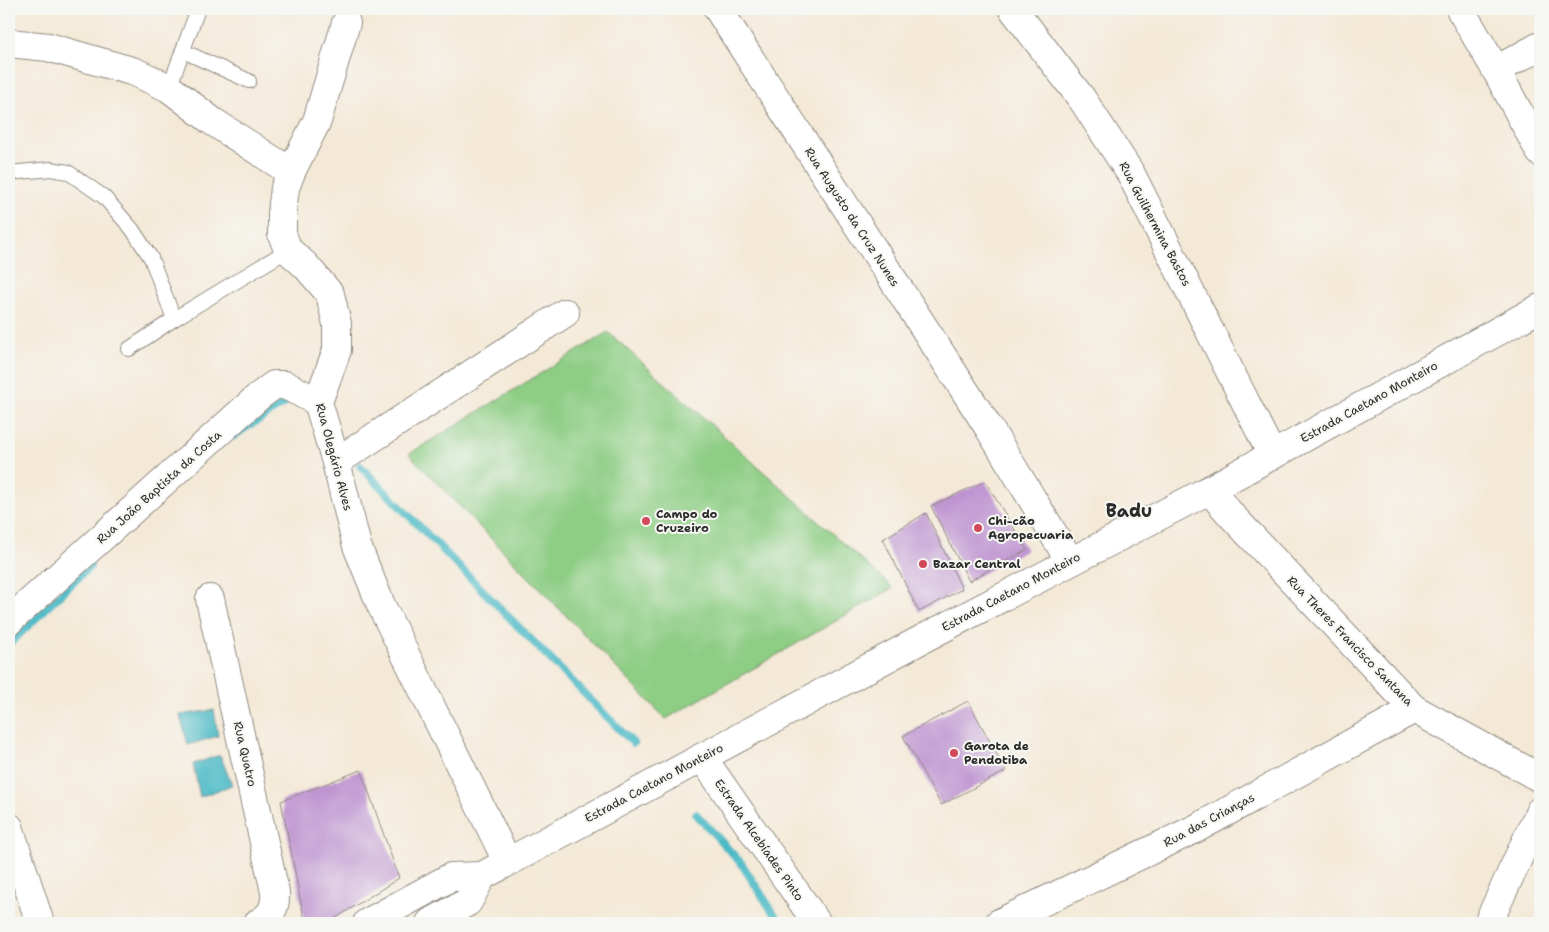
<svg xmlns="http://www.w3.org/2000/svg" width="1549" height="932" font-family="'Shantell Sans',sans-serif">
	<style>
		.green { fill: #8dcd84; stroke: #5c7c58 }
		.water { fill: #4cbac6; stroke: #3c7278 }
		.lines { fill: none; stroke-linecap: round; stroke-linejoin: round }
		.stream { stroke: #4cbac6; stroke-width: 8 }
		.building { fill: #be93d0 }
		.service-casing { stroke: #908a81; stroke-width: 16 }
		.minor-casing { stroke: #908a81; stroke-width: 30 }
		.tertiary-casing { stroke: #908a81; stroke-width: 30 }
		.primary-casing { stroke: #908a81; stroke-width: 30 }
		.service { stroke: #fff; stroke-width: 14 }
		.minor { stroke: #fff; stroke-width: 28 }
		.tertiary { stroke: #fff; stroke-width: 28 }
		.primary { stroke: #fff; stroke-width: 28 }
		.poi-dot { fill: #d1495b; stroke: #f6f6f2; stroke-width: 2 }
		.labels { text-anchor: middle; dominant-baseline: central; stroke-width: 4; stroke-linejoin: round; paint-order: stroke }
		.street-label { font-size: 12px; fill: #2b2b2b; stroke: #f6f6f2 }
		.poi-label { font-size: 12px; font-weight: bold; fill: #2b2b2b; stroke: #f6f6f2; text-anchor: start }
		.district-label { font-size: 18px; font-weight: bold; fill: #2b2b2b; stroke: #f6f6f2 }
	</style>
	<rect width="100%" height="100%" fill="#f6f6f2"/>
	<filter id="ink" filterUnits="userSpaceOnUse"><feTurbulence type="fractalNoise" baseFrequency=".02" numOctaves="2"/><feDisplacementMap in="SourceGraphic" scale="10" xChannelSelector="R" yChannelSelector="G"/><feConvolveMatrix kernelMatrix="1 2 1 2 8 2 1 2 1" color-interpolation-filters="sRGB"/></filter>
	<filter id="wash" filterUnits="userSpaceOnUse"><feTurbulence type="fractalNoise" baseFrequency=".0096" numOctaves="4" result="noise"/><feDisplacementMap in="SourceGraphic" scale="20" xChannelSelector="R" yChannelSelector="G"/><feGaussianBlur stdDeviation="1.12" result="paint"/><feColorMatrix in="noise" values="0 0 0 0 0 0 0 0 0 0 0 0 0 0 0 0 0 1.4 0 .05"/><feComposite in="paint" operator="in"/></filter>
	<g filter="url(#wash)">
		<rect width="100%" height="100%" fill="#f4e9d7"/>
		<path class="green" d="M608,332l285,256 -227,131 -257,-265z"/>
		<g class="water">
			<path d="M214,710l4,26 -30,9 -8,-30z"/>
			<path d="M220,755l12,30 -32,12 -7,-33z"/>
		</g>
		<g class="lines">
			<g class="stream">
				<path d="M234,436l8,-6 43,-27"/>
				<path d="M360,466l273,277"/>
				<path d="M9,644l81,-78"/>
				<path d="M696,814l45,49 39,60"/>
			</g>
		</g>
		<g id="blocks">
			<g class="building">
				<path d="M985,481l42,69 -58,31 -38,-75z"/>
				<path d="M926,513l36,76 -43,23 -36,-73z"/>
				<path d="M968,701l38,70 -65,34 -38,-69z"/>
				<path d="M361,770l38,108 -71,45h-23l-24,-122z"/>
			</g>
		</g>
	</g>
	<g filter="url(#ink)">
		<use href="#blocks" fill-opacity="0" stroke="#908a81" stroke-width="1"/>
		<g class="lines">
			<g class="service-casing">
				<g id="service">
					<path d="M183,51l66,30"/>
					<path d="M169,88l29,-79"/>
					<path d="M9,173l42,-4 17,3 36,25 28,32 19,29 23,61"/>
					<path d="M129,349l45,-30 114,-69"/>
				</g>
			</g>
			<g class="minor-casing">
				<g id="minor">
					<path d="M718,9l269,416 83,136"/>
					<path d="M1013,9l69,90 49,75 141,281"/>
					<path d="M1460,9l36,61 44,82"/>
					<path d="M346,23l-29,98 -26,51 -6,16 -3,24v22l6,16 18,16 24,28 7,30v26l-19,52 18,60 21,84 24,59 126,256"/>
					<path d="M9,43l39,4 87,25 34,16 43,33 79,51"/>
					<path d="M1496,70l44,-24"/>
					<path d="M336,462l229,-149"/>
					<path d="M1209,490l24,27 181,192 126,69"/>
					<path d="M210,599l65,293c1,16 -4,24 -17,31"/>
					<path d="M9,621l249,-224 16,-12h11l33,17"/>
					<path d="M9,827l31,96"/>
					<path d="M999,923l198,-95 217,-119"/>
					<path d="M1488,923l52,-112"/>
				</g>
			</g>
			<g class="tertiary-casing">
				<path id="tertiary" d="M702,757l115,166"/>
			</g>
			<g class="primary-casing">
				<g id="primary">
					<path d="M367,923l84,-46 31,-1 444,-239 283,-147 331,-182"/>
					<path d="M430,923l38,-21 14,-26"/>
				</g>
			</g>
			<use href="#service" class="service"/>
			<use href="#minor" class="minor"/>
			<use href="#tertiary" class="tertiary"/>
			<use href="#primary" class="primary"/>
		</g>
	</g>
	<g class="poi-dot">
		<circle cx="646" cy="521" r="5"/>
		<circle cx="978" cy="528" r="5"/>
		<circle cx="923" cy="564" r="5"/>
		<circle cx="954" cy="753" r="5"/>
	</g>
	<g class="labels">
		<g class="street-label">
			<text transform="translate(852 217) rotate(57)">Rua Augusto da Cruz Nunes</text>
			<text transform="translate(1155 224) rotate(62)">Rua Guilhermina Bastos</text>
			<text transform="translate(1369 402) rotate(-29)">Estrada Caetano Monteiro</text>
			<text transform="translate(334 457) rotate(75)">Rua Olegário Alves</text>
			<text transform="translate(159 487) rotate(-42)">Rua João Baptista da Costa</text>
			<text transform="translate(1011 592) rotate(-28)">Estrada Caetano Monteiro</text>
			<text transform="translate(1350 641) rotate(46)">Rua Theres Francisco Santana</text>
			<text transform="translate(245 754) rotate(77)">Rua Quatro</text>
			<text transform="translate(654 783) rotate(-28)">Estrada Caetano Monteiro</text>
			<text transform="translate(1209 820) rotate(-28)">Rua das Crianças</text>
			<text transform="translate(759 840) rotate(55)">Estrada Alcebíades Pinto</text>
		</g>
		<g class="poi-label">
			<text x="656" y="514">Campo do<tspan x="656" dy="14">Cruzeiro</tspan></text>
			<text x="988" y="521">Chi-cão<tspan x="988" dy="14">Agropecuaria</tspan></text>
			<text x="933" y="564">Bazar Central</text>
			<text x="964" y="746">Garota de<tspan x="964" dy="14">Pendotiba</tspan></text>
		</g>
		<g class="district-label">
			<text x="1129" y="511">Badu</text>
		</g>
	</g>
	<rect width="1549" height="932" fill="none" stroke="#f6f6f2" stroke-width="30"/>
</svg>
